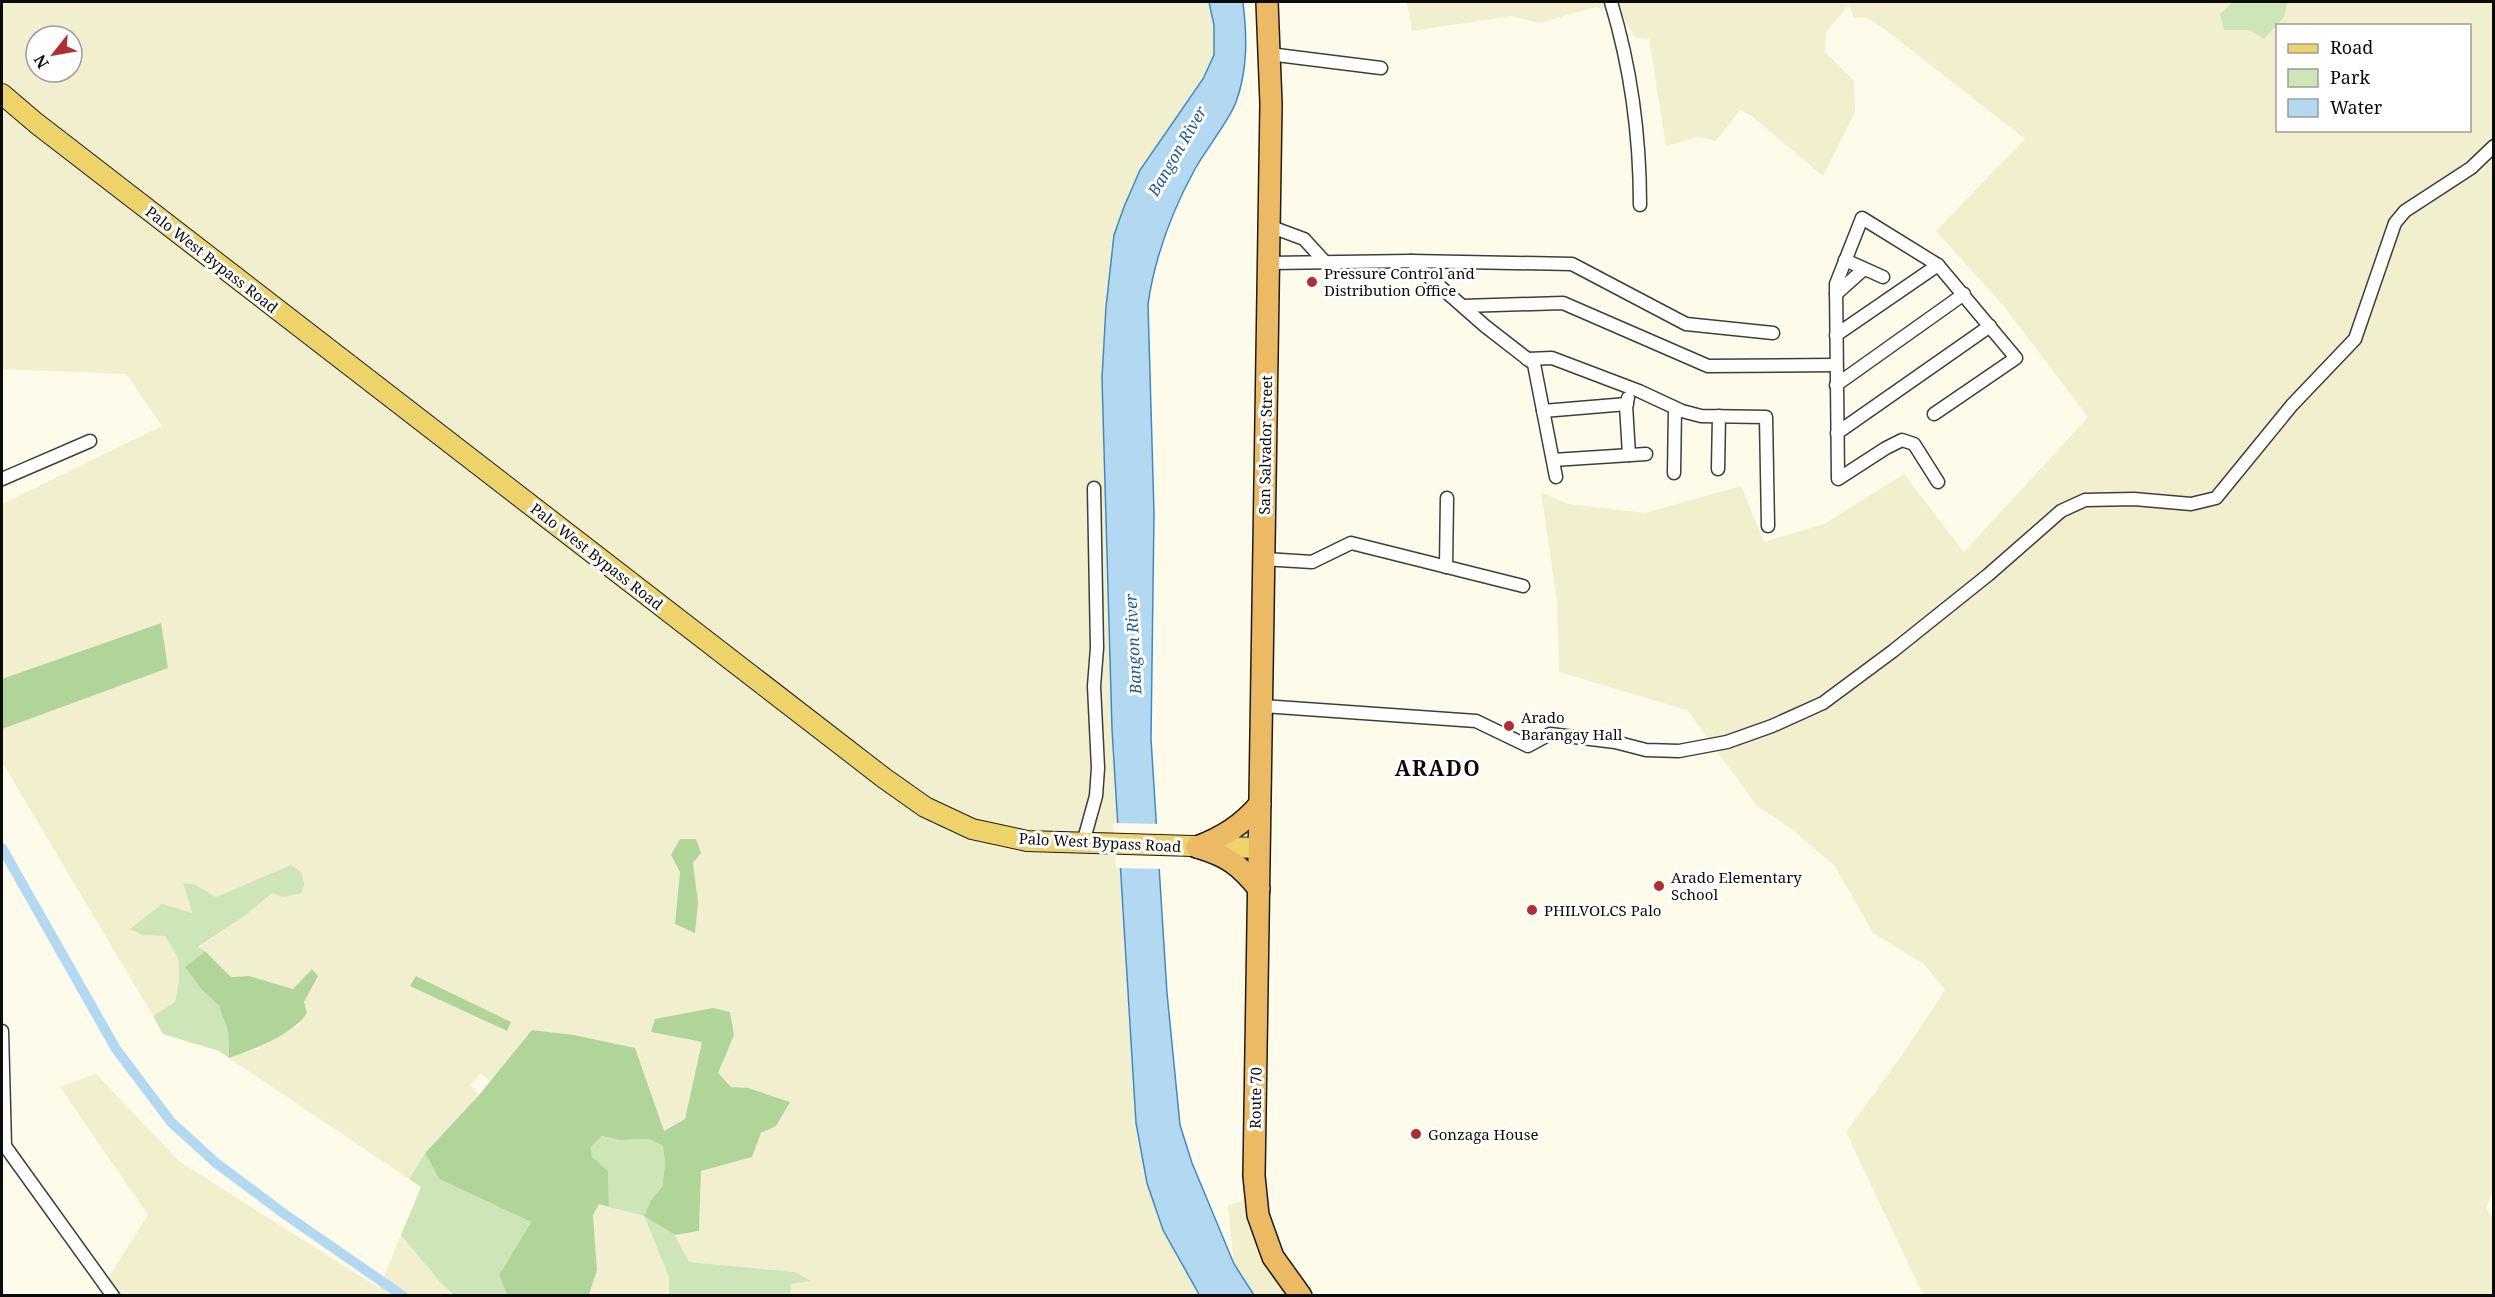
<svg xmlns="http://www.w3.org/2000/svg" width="2495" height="1297" font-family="'Noto Serif',serif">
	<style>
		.farmland { fill: #f1efcd; fill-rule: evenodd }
		.green { fill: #cee5b8 }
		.forest { fill: #b1d498 }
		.water { fill: #b3d8f1; stroke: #408ac3; stroke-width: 1.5 }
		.pier { fill: #fefbeb }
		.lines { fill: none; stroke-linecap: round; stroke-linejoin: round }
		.canal { stroke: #b3d8f1; stroke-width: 10 }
		.minor-casing { stroke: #3e3e3e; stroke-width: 15 }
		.primary-casing { stroke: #1c1c1c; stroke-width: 22 }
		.trunk-casing { stroke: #1c1c1c; stroke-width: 24 }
		.minor { stroke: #fff; stroke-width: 12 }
		.primary { stroke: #eed36a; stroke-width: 20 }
		.trunk { stroke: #ecba64; stroke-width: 21 }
		.poi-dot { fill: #b02e30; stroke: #fff; stroke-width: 2 }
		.labels { text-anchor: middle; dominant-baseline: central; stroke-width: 6; stroke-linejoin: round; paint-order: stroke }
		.street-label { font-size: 15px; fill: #0b0b0b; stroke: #fff }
		.poi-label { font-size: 15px; fill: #0b0b0b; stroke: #fff; text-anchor: start }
		.water-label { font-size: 16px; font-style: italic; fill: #1f5c93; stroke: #fff }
		.district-label { font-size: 21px; font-weight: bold; letter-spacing: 1.5px; fill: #0b0b0b; stroke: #fff }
	</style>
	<rect width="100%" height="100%" fill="#fefbeb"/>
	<g class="farmland">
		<path d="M2,2h1207l5,23v30l-11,24 -63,91 -26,65 -12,143 15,448 19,297 11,60 16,46 37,66h-409v-11l18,-3 -14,-9 -106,-10 -14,-27 24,-4 2,-60 51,-14 9,-24 15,-8 -28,-36 -17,-2 -14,-14 17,-38 -79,-16 -3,13 50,10 -17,77 -22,12 -29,-83 -60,-13 -41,-5 -42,52 -10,-9 -11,12 10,9 -55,59 -16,26 -180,-121 30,-10 41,-24 4,-22 14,-26 -6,-7 -19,20 -44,-13 -18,1 -26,-26 -7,-3 48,-33 26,-22 19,-28 -75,32 -22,-13 -11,-1 9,31 -50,21 23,1 13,22 1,22 -4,22 -22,14 -151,-254v-33l166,-62 -8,-44 -158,56v-175l160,-78 -36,-52 -124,-5zM36,36h36v36h-36zM680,839l13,24 5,39 -23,22 5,-52 -9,-17zM417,976l93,46 -3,9 -96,-46z"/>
		<path d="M1407,2h826l-13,12 19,16h11l14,9 19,-22 5,-15h205l1,1185 -8,23 7,6v79h-570l-77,-163 56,-77 43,-65 -21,-26 -51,-31 -38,-67 -46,-39 -32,-21 -70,-96 -128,-38 -2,-71 -16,-109 27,12 77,9 96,-27 23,56 60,-18 80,-50 60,78 124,-135 -86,-113 -66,-73 89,-92 -142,-111 -17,-11 -12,1 -5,-13 -23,27 -1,20 29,29 1,31 -32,64 -71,-60 -12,-6 -24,31 -18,-4 -32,9 -17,-107 -13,-1 -13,-21 -27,-10 -56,16 -29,-7 -99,15zM2278,26h192v104h-192z"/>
		<path d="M96,1074l83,87 200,127 22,-53 39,47 14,13h-344l-7,-9 45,-71 -88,-128z"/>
		<path d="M1256,1197l45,98 -47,1 -20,-32 -6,-59z"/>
		<path d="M598,1204l46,12 25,61v18l-80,1 8,-26 -4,-56z"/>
	</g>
	<g class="green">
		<path d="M2233,2h55l-4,15 -20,22 -14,-9h-26l-4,-16z"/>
		<path d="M291,865l11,8 2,12 -3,8 -18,4 -11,-4 -26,22 -48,32 7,4 -20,16 16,22 18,17 9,26 1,26 -10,-7 -56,-17 -10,-18 22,-14 4,-22 -1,-22 -13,-22 -23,-1 -12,-6 32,-25 30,9 -9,-30 11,1 22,13z"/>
		<path d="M602,1136l17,4 31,-1 13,6 2,18 -3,24 -11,13 -7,16 31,19 14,27 106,10 16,9 -20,3v11h-122v-18l-25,-61 -35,-9 -1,-36 -16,-13 -1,-11z"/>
		<path d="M425,1153l14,26 92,43 -32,53 8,20h-53l-14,-13 -39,-47 20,-48 -12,-8z"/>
	</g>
	<g class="forest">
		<path d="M161,623l7,45 -166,61v-50z"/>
		<path d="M680,839h16l5,14 -8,10 5,39 -3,31 -20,-9 5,-52 -9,-17z"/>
		<path d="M205,951l26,26 18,-1 44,13 19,-20 6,7 -14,26 3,11c-13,21 -54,37 -78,45l-1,-26 -9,-26 -18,-17 -16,-22z"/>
		<path d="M416,976l95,46 -4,9 -97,-45z"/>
		<path d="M713,1008l17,4 4,23 -16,38 13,14 17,1 42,14 -14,24 -15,7 -9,24 -51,14 -2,60 -24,4 -31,-19 7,-16 11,-13 3,-24 -2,-17 -13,-7 -31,1 -17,-4 -11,11 1,10 16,14 1,36 -10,-3 -6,11 4,55 -8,25h-82l-8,-20 32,-53 -92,-43 -14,-26 55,-59 52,-64 42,5 61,13 29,83 21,-12 17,-77 -51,-10 4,-13z"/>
	</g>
	<path class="water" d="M1209,2h34c4,34 5,67 -7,100 -7,19 -30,47 -41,67 -23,42 -40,87 -47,135l6,209 -3,226 16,254 13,132 12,38 42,101 20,31 -54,1 -37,-66 -16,-47 -11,-60 -24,-394 -10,-351 4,-71 8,-72 10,-28 16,-37 63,-91 11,-24v-30z"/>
	<path class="pier" d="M1113,823l47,1 2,45 -46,-1z"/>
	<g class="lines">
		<path class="canal" d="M2,848l114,201 55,73 45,41 67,50 120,83"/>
		<g class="minor-casing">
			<g id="minor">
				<path d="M1611,2c20,66 29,134 29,203"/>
				<path d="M1269,54l112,14"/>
				<path d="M1269,226l35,13 21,23"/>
				<path d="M1845,260l38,17"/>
				<path d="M1411,261l161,3 114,60 87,9"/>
				<path d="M1268,263l143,-2 74,65 49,38 22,113"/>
				<path d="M1836,294l28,-25"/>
				<path d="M1463,306l100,-3 145,63 128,-1"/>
				<path d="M1836,335l102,-70"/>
				<path d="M1527,359l25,-1 87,33 43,20 19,5 65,1 2,109"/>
				<path d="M1836,385l128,-91"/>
				<path d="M1628,398l-2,7 3,50"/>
				<path d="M1543,411l84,-7"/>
				<path d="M1934,414l82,-56 -78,-93 -76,-47 -26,66 2,195 48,-31 16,-8 12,4 24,38"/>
				<path d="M1837,433l153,-107"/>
				<path d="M1553,460l93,-6"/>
				<path d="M1718,469l1,-53"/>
				<path d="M1674,473l1,-65"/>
				<path d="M2,479l88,-38"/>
				<path d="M1264,559l48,3 39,-19 172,43"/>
				<path d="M1446,567l1,-69"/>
				<path d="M1262,706l214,15 52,25 22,-12 65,8 31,8 33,1 48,-9 45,-16 51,-23 70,-52 95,-76 73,-64 24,-11 49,-1 57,5 25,-6 76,-93 63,-66 40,-116 10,-12 66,-43 23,-22"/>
				<path d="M1083,843l13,-47 2,-28 -4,-82 3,-38 -3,-160"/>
				<path d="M2,1031l3,115 108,150"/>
			</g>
		</g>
		<g class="primary-casing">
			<path id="primary" d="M2,94l34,29 848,655 41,29 47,22 55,12 232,7"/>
		</g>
		<g class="trunk-casing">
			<g id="trunk">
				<path d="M1267,2l4,102 -17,1072 4,39 15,42 28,39"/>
				<path d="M1197,847c26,-10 45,-22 63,-43"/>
				<path d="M1197,847c30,9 42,17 62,42"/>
			</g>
		</g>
		<use href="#minor" class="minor"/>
		<use href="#primary" class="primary"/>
		<use href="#trunk" class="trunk"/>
	</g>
	<g class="poi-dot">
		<circle cx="1312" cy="282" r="6"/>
		<circle cx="1509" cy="726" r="6"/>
		<circle cx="1659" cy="886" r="6"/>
		<circle cx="1532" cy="910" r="6"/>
		<circle cx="1416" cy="1134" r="6"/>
	</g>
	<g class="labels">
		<g class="street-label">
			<text transform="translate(212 259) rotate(38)">Palo West Bypass Road</text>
			<text transform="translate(1265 445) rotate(-89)">San Salvador Street</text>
			<text transform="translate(597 556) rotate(38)">Palo West Bypass Road</text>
			<text transform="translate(1100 842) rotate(3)">Palo West Bypass Road</text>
			<text transform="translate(1255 1098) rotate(-89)">Route 70</text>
		</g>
		<g class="poi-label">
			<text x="1324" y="273">Pressure Control and<tspan x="1324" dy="17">Distribution Office</tspan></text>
			<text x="1521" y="717">Arado<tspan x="1521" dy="17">Barangay Hall</tspan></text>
			<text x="1671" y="877">Arado Elementary<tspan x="1671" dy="17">School</tspan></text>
			<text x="1544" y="910">PHILVOLCS Palo</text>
			<text x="1428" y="1134">Gonzaga House</text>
		</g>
		<g class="water-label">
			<text transform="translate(1177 151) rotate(-60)">Bangon River</text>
			<text transform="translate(1133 644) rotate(-93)">Bangon River</text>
		</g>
		<g class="district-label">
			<text x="1438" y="768">ARADO</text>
		</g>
	</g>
	<rect width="2495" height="1297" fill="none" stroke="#0b0b0b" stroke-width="6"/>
	<rect x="2276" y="24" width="195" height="108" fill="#ffffff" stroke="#9d9d9d" stroke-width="1.5"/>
	<rect x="2288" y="44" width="30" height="9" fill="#eed36a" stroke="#9d9d9d" stroke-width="1.5"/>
	<text x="2330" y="54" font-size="18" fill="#0b0b0b">Road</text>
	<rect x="2288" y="69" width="30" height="18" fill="#cee5b8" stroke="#9d9d9d" stroke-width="1.5"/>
	<text x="2330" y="84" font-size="18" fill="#0b0b0b">Park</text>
	<rect x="2288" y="99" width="30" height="18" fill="#b3d8f1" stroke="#9d9d9d" stroke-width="1.5"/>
	<text x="2330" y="114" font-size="18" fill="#0b0b0b">Water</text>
	<g transform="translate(54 54) rotate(239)"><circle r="28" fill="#ffffff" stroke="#9d9d9d" stroke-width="1.5"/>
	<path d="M0-4.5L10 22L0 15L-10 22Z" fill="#b02e30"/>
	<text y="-9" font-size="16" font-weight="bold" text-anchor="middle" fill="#0b0b0b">N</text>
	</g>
</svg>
